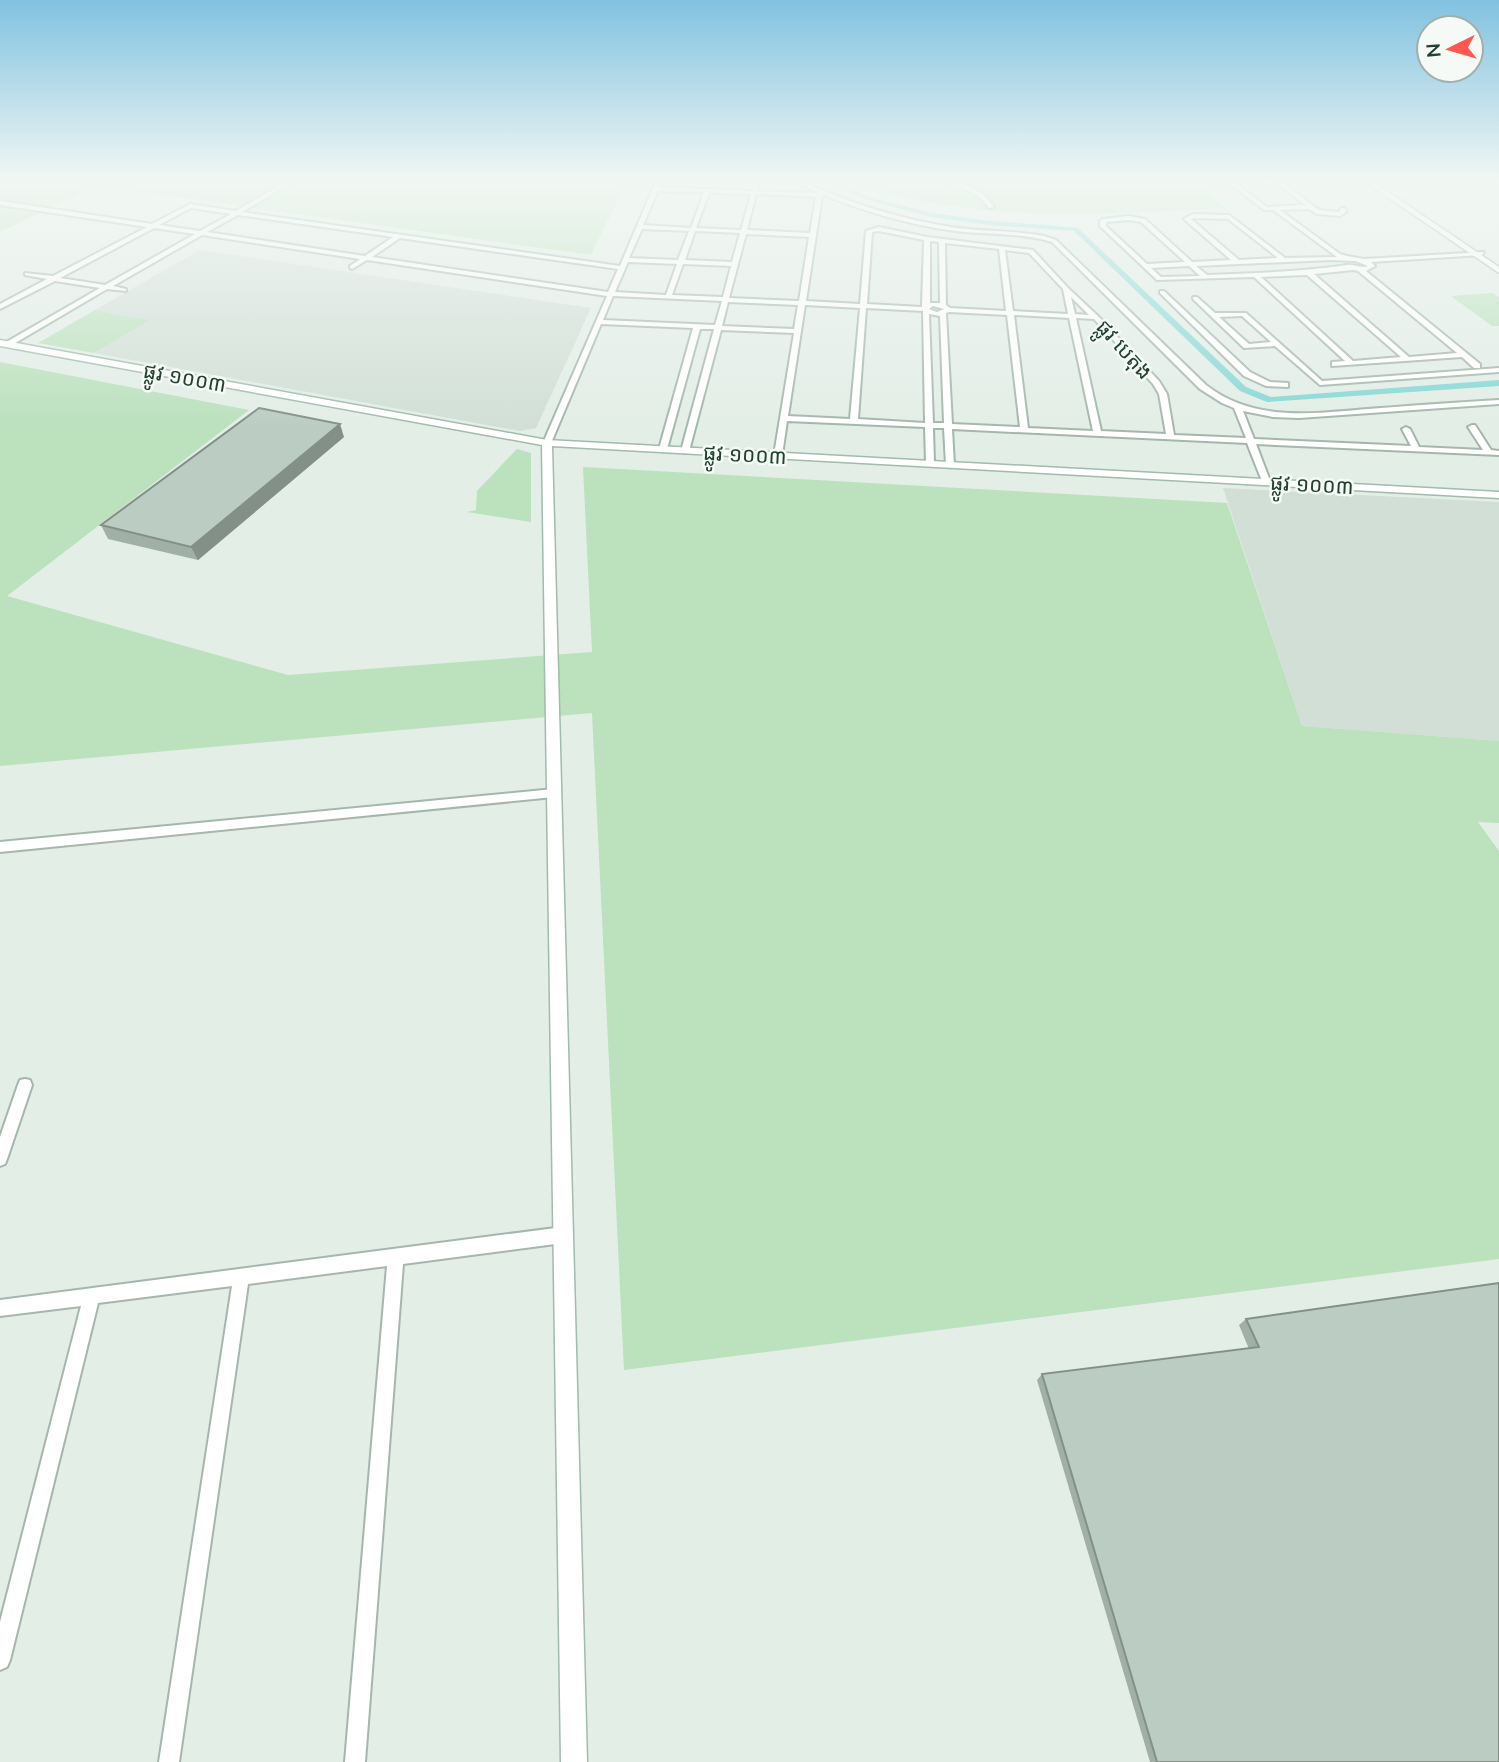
<svg xmlns="http://www.w3.org/2000/svg" width="1499" height="1762" font-family="Mulish,'Noto Sans Khmer',sans-serif">
	<style>
		.built { fill: #d1dfd6 }
		.green { fill: #bbe1bd }
		.lines { fill: none; stroke-linecap: round; stroke-linejoin: round }
		.canal { fill: #87d8d5; fill-rule: evenodd }
		.street-casing { stroke: #a5b7ad; stroke-width: 4 }
		.secondary-casing { stroke: #a1bbad; stroke-width: 3 }
		.street { fill: #fff; fill-rule: evenodd }
		.secondary { fill: #fff; fill-rule: evenodd }
		.wall { fill: #a1b0a7 }
		.shaded-wall { fill: #839088 }
		.building { fill: #bbcdc2; stroke: #839088; stroke-width: 2 }
		.labels { text-anchor: middle; dominant-baseline: central; stroke-width: 5; stroke-linejoin: round; paint-order: stroke }
		.far-street-label { font-size: 21px; fill: #214232; stroke: #f5faf6 }
	</style>
	<rect width="100%" height="100%" fill="#e3eee7"/>
	<g class="built">
		<path d="M200,250l391,58 -55,120 -16,3 -426,-78 55,-33 -54,-10z"/>
		<path d="M1223,488l276,14v239l-197,-15z"/>
	</g>
	<g class="green">
		<path d="M0,181h627l-36,74 -494,-69 -97,46z"/>
		<path d="M852,181h116l25,7 41,-7h159l32,27c-99,4 -187,12 -285,-4 -29,-5 -60,-11 -88,-23z"/>
		<path d="M1493,293l6,5v28h-7l-41,-30z"/>
		<path d="M95,310l55,10 -56,33 -56,-10z"/>
		<path d="M0,362l249,48 -242,186 281,79 304,-23 -9,-185 644,36 75,223 197,15v82l-21,-1 21,29v408l-875,111 -32,-657 -592,53z"/>
		<path d="M517,449l14,4v69l-64,-10 9,-2 1,-19z"/>
	</g>
	<g class="lines">
		<path class="canal" d="M824,181h10l38,17 59,15 59,8 88,7 168,159 25,10 228,-17v6l-232,16 -27,-11 -166,-160 -84,-6 -59,-8 -63,-17z"/>
		<g class="street-casing">
			<g id="street">
				<path d="M287,181h7l-52,31 378,54 36,-85h6l-3,6 93,4 2,-10h6l-3,10 62,2 -27,-12h8c48,21 99,38 151,46 31,5 62,3 93,9l12,4 150,145c51,40 116,27 175,23 40,-3 79,-6 118,-8v4l-200,14 -26,-1 -30,-6 11,28 157,7 -9,-17 4,-2 4,2 9,18 64,3 -15,-23 4,-2h3l16,25 8,1v4l-243,-11 14,37 -4,3 -4,-3 -15,-38 -295,-14 2,36 -4,2 -4,-2 -2,-37h-11l1,35 -4,2 -4,-2 -1,-36 -138,-6 -5,34 -4,2 -4,-2 20,-122 -73,-3 -32,121 -4,2 -4,-2 33,-122h-14l-33,120 -4,2 -4,-2 34,-121 -92,-4 -50,119 -4,2 -4,-2 64,-147 -240,-36 -15,9 -2,-1v-2l10,-7 -158,-24 -89,51 13,3v2l-19,-2 -97,57 -7,-2 97,-56 -45,-7 -55,28v-5l47,-25 -22,-4v-2l28,3 94,-49 -147,-22v-4l152,23 38,-20 46,7zM658,191l46,1 -13,36 -48,-3zM709,193l42,1 -10,36 -45,-2zM756,194l60,3 -6,36 -63,-3zM824,195c42,17 86,30 131,36 32,4 65,1 97,11l148,147 22,14 12,5 12,30 -72,-3 -7,-41 -8,-13 -59,-63 -32,-30 -35,-38 -106,-13 -48,-10 -13,4 -6,73 -54,-3 16,-105zM191,208l40,6 -31,17 -41,-6zM238,215l155,22 -28,19 -158,-24zM154,228l41,6 -90,51 -45,-7zM642,229l47,2 -11,29 -49,-2zM695,231l45,2 -8,29 -47,-2zM879,231l45,9 -2,67 -55,-3 5,-72zM746,234l63,3 -10,64 -70,-3zM400,238l218,31 -10,23 -236,-35zM930,241l9,1 1,61h-10zM945,243l54,6 7,62 -56,-3 -4,-3zM1005,250l24,3 34,36 5,25 -55,-3zM628,262l49,2 -11,31 -51,-3zM683,264l48,2 -8,31 -51,-2zM613,296l109,5 -7,24 -112,-5zM1071,297l18,18 -14,-1zM728,302l70,3 -4,24 -72,-3zM805,305l55,3 -10,111 -62,-3zM933,306l11,3 -7,3 -8,-3zM866,308l57,3 2,112 -67,-4zM949,312l58,3 13,112 -68,-3 -6,-111zM929,314l11,2 4,107h-11zM1014,315l55,3 24,113 -65,-3zM1076,318l18,1 59,65 6,10 7,40 -65,-3z"/>
				<path d="M939,181c22,0 42,6 55,26l-5,1c-13,-19 -30,-20 -50,-27z"/>
				<path d="M1227,181h6l34,26 38,-2 -31,-24h6l39,29 20,2 2,-4h4l1,4 -6,4 -23,-2 -8,-5 -29,1 60,44 7,2 17,3 120,-7 -2,3 -111,7 4,4 -9,5 114,93v4h-6l-12,-11 -130,9v-4l13,-1 -91,-84 -97,3 -57,-54v-5l3,-2 26,-3 16,3 47,43 39,-2 -47,-41 9,-5 36,1 56,43 52,-1 -64,-47h-9zM1194,218l34,1 50,39 -39,2 -48,-41zM1129,220l12,2 44,40 -38,2 -41,-38v-4zM1331,260l24,1 13,5c-8,3 -13,-2 -21,-1 -46,7 -93,8 -140,10l-11,-9zM1189,266l11,10 -39,1 -10,-9zM1353,270l5,1 99,82 -48,4 -95,-83zM1307,275l94,82 -48,4 -92,-84z"/>
				<path d="M1160,291h4l86,81 20,10 18,1v4l-22,-1 -22,-10 -84,-83z"/>
				<path d="M1193,297h4l18,16h31l76,68 177,-13v4l-179,13 -45,-39 -31,2 -51,-49zM1242,316l29,26 -22,2 -30,-27z"/>
				<path d="M554,789l6,4 -6,4 -554,55v-10z"/>
				<path d="M25,1079l5,1 2,5 -25,74 -2,5 -5,2v-29l18,-52 2,-5z"/>
				<path d="M563,1227l6,3 2,5 -2,5 -6,3 -160,21 -38,498h-20l42,-496 -139,18 -69,478h-20l73,-476 -134,17 -88,357 -3,7 -7,3v-48l81,-316 -81,10v-16z"/>
			</g>
		</g>
		<g class="secondary-casing">
			<g id="secondary">
				<path d="M1364,181h8l127,86v6z"/>
				<path d="M0,340l547,100 952,52v6l-947,-52 35,1316h-26l-19,-1317 -542,-99z"/>
			</g>
		</g>
		<use href="#street" class="street"/>
		<use href="#secondary" class="secondary"/>
	</g>
	<g class="wall">
		<path d="M344,437l-146,123 -90,-21 -7,-14z"/>
		<path d="M1246,1319l253,443h-349l-113,-382 5,-6 207,-25 -10,-24z"/>
	</g>
	<path class="shaded-wall" d="M340,424l4,13 -146,123 -7,-13z"/>
	<g class="building">
		<path d="M259,408l81,16 -149,123 -90,-22z"/>
		<path d="M1499,1283v479h-342l-115,-388 217,-27 -13,-28z"/>
	</g>
	<linearGradient id="sky" x2="0" y2="1"><stop stop-color="#81c2e0"/><stop offset="0.42" stop-color="#f2f7f4"/><stop offset="1" stop-color="#f2f7f4" stop-opacity="0"/></linearGradient>
	<rect width="1499" height="428" fill="url(#sky)"/>
	<g class="labels">
		<g class="far-street-label">
			<text transform="translate(1125 349) rotate(48)">ផ្លូវ បេតុង</text>
			<text transform="translate(185 377) rotate(10)">ផ្លូវ ១០០៣</text>
			<text transform="translate(745 454) rotate(3)">ផ្លូវ ១០០៣</text>
			<text transform="translate(1312 484) rotate(3)">ផ្លូវ ១០០៣</text>
		</g>
	</g>
	<g transform="translate(1450 49) rotate(265)"><circle r="33" fill="#f5faf6" stroke="#a0b0a8" stroke-width="2"/>
	<path d="M0-5L12 26L0 18L-12 26Z" fill="#fe5951"/>
	<text y="-10" font-size="19" font-weight="bold" text-anchor="middle" fill="#214232">N</text>
	</g>
</svg>
